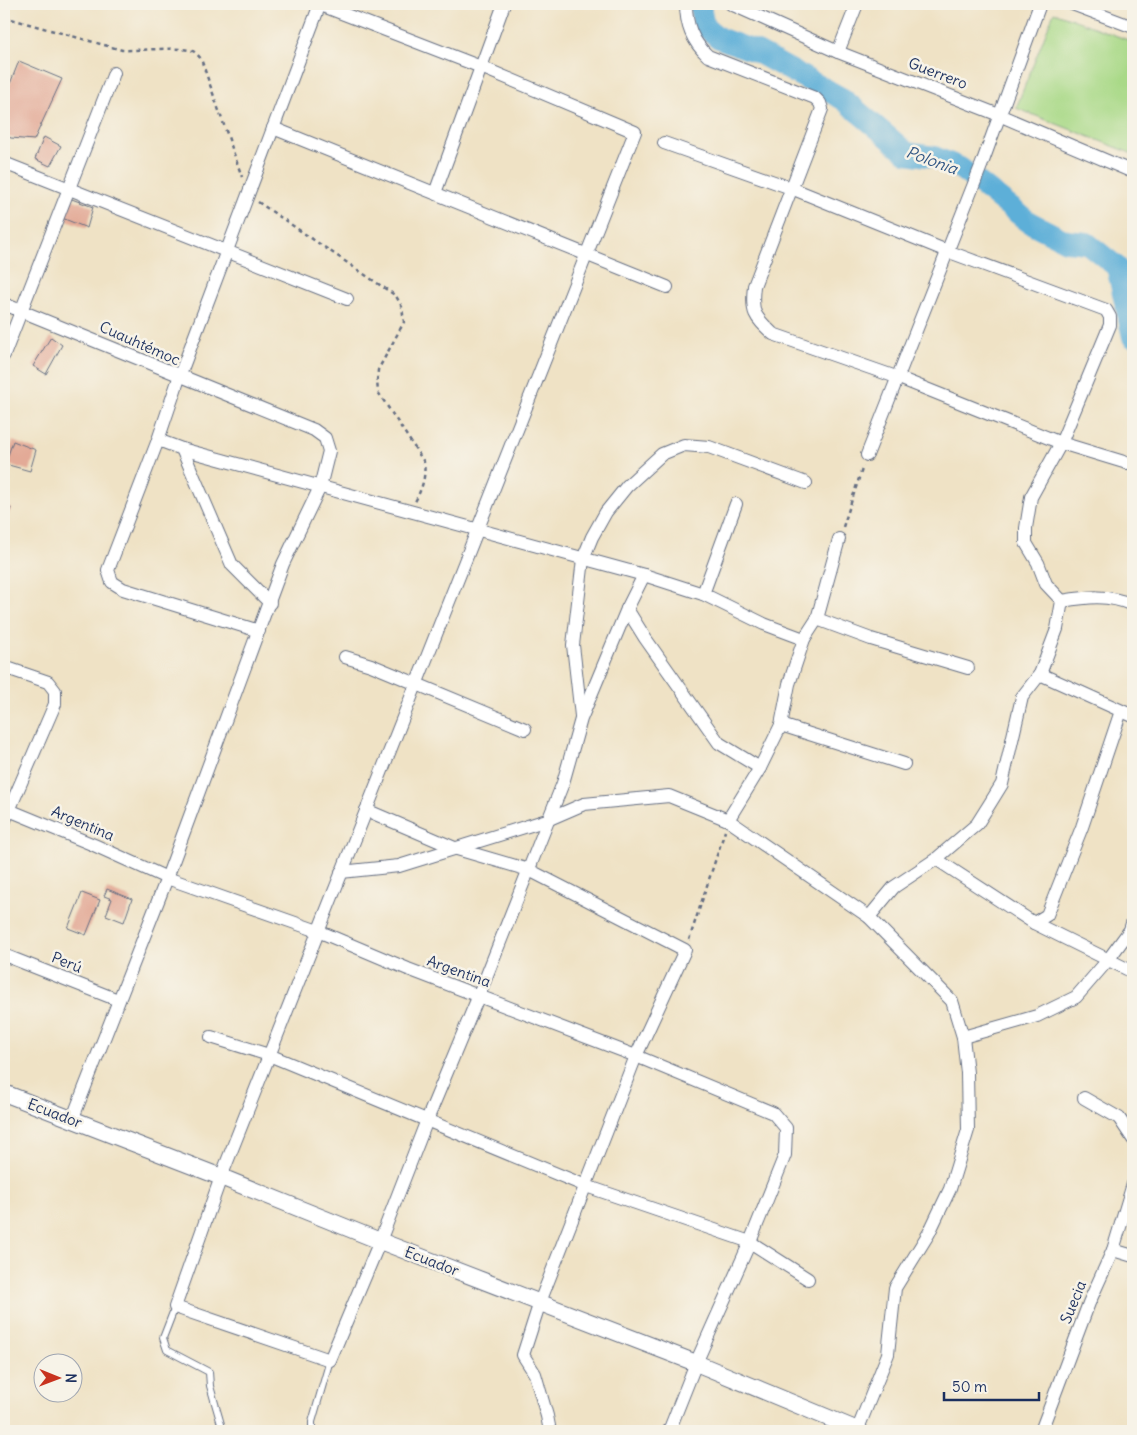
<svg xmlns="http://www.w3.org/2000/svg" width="1137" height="1435" font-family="Delius,sans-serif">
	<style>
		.green { fill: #a9d987; stroke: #628472 }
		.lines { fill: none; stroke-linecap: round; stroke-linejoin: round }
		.river { stroke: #5dafd8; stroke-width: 22 }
		.building { fill: #e3aa97 }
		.service-casing { stroke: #656e82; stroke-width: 8 }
		.minor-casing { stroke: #656e82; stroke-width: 14 }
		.tertiary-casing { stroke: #656e82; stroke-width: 18 }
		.path { stroke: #656e82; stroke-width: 2.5; stroke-dasharray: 4 4; stroke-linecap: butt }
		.service { stroke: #fff; stroke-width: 6 }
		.minor { stroke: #fff; stroke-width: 12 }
		.tertiary { stroke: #fff; stroke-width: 16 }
		.labels { text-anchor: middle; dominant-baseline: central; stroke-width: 5; stroke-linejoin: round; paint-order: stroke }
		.street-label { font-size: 15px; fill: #1b2f5e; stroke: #f7f3e8 }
		.water-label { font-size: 16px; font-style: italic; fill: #2f5583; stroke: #f7f3e8 }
	</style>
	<rect width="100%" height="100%" fill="#f7f3e8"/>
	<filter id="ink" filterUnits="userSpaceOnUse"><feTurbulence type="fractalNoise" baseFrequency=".02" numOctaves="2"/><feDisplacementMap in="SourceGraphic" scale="10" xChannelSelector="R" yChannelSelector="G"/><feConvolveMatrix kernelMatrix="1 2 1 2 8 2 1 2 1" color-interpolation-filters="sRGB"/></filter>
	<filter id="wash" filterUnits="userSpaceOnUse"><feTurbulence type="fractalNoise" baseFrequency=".0096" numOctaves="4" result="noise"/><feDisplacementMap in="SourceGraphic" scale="20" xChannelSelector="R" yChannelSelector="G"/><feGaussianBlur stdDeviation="1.12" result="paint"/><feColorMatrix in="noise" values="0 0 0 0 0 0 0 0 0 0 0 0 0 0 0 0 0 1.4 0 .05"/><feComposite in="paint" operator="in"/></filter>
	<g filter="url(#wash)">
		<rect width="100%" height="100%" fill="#efe2c5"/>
		<path class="green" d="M1054,12l79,30v112l-117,-46z"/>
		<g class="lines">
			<path class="river" d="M701,4v8l3,14 15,12 38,14 86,47 64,54 27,4 26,11 69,54 37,19 21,2 30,24 16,70"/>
		</g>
		<g id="blocks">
			<g class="building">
				<path d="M19,61l43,18 -28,61 -23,-2 -7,-3v-36z"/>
				<path d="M44,137l17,9 -11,20 -15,-7z"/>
				<path d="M69,198l24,9 -6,21 -25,-10z"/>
				<path d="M51,337l11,8 -16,29 -13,-8z"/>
				<path d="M13,441l23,9 -6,21 -25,-7z"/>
				<path d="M4,506l7,2 -7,17z"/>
				<path d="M107,889l25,10 -8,23 -18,-7 6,-16 -8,-3z"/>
				<path d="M82,893l18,7 -14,35 -18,-7z"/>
			</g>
		</g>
	</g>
	<g filter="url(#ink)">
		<use href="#blocks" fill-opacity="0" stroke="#656e82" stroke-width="1"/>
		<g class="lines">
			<g class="service-casing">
				<g id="service">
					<path d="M175,1307l-12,31 4,12 42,22 1,14 13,45"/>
					<path d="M312,1431v-9l18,-62"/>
				</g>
			</g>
			<g class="minor-casing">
				<g id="minor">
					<path d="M318,4l163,63 154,65 -414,1045 -46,130 155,53 50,-119 47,-121 52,-125 84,-212 18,-64 46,-110"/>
					<path d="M686,4c0,21 6,37 22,52l107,42 5,5 2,6 -68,177c-3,27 0,30 19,48l126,44 162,65 66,20"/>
					<path d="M731,4l107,48 161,63 134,57"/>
					<path d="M1072,4l61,23"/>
					<path d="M838,52l19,-48"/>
					<path d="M273,128l394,159"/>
					<path d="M664,143l127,45 156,63 159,59 4,7v8l-49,118 -30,54 -5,31v15l12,20 8,21 16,17 -5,28 -17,45 -18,23 -20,87 -13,21 -12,19 -41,35 -42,28 -25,30"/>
					<path d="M4,163l343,136"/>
					<path d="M435,193l69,-189"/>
					<path d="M4,304l310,126 11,8 4,13 -9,36 -37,77 -116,314 -95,242"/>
					<path d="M4,355l110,-282"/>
					<path d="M158,440l-50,130 4,12 11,7 136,42"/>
					<path d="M182,449l462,126 59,19 61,30 40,15"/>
					<path d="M867,455l116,-294 57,-157"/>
					<path d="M644,575l-17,34 18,29 74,105 41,25"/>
					<path d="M703,594l33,-90"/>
					<path d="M1062,601c25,-4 46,-7 71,4"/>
					<path d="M270,603l-38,-38 -50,-116 -24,-9 22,-65 140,-371"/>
					<path d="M817,619l54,20 97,29"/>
					<path d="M345,657l26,8 154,64"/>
					<path d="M4,667l44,15 7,9v13l-51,118"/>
					<path d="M1040,674l93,42"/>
					<path d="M581,716l-8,-71 10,-86 9,-22 14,-25 21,-26 35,-32 22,-9 25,2 97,36"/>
					<path d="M781,725l123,39"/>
					<path d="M4,808l90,37 73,33 151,53 90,38 228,87 137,57 13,15 -1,27 -35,87 -54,121 -27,68"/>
					<path d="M366,810l91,39 72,21 156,80 -49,106 -96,246 -17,53 12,19 12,42 3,15"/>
					<path d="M728,820l32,-52 21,-43 8,-41 15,-45 13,-20 22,-80"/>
					<path d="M936,859l98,64 99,49"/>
					<path d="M341,872l58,-6 148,-46 37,-16 85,-8 59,24 141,97 83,84 11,36 4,36 1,57 -18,59 -21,44 -34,55 -7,66 -31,77"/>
					<path d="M1034,923l13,-8 35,-88 39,-116"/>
					<path d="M4,955l114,45"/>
					<path d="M211,1037l58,18 317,131 164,56 58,37"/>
					<path d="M963,1037l74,-21 39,-19 32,-37 22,-30 3,-10"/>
					<path d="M1084,1098l35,20 14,21"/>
					<path d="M1113,1250l20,6"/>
					<path d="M1041,1431l48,-128 24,-53 20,-66"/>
				</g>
			</g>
			<g class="tertiary-casing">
				<path id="tertiary" d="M4,1093l217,84 159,64 316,122 164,68"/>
			</g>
			<g class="path">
				<path d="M4,17l118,33c17,1 58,-4 71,1 3,2 6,5 8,8l41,118"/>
				<path d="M258,202l138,94 6,11 2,15 -26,48 -1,11 1,11 46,70c2,16 -2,26 -9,40"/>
				<path d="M843,527l20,-61"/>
				<path d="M689,940l36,-109"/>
			</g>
			<use href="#service" class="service"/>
			<use href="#minor" class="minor"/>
			<use href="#tertiary" class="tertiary"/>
		</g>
	</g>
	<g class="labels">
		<g class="street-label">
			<text transform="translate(938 73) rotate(21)">Guerrero</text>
			<text transform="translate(140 343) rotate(24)">Cuauhtémoc</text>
			<text transform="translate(83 823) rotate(23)">Argentina</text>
			<text transform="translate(67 962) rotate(22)">Perú</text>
			<text transform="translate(459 971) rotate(20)">Argentina</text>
			<text transform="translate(55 1113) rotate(21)">Ecuador</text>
			<text transform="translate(432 1261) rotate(21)">Ecuador</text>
			<text transform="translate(1073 1302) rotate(-68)">Suecia</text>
		</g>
		<g class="water-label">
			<text transform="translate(932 160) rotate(20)">Polonia</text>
		</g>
	</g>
	<rect width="1137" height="1435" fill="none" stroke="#f7f3e8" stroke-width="20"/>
	<g transform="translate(58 1378) rotate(91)"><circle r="24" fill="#f7f3e8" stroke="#9fa5b1"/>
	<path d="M0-4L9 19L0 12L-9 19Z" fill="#c8321e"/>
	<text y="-8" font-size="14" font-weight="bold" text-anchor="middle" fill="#1b2f5e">N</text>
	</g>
	<path d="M944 1392v8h95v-8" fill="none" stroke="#1b2f5e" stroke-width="2.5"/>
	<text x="952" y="1392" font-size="15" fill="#1b2f5e" stroke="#f7f3e8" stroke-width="4" paint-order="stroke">50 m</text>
</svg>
